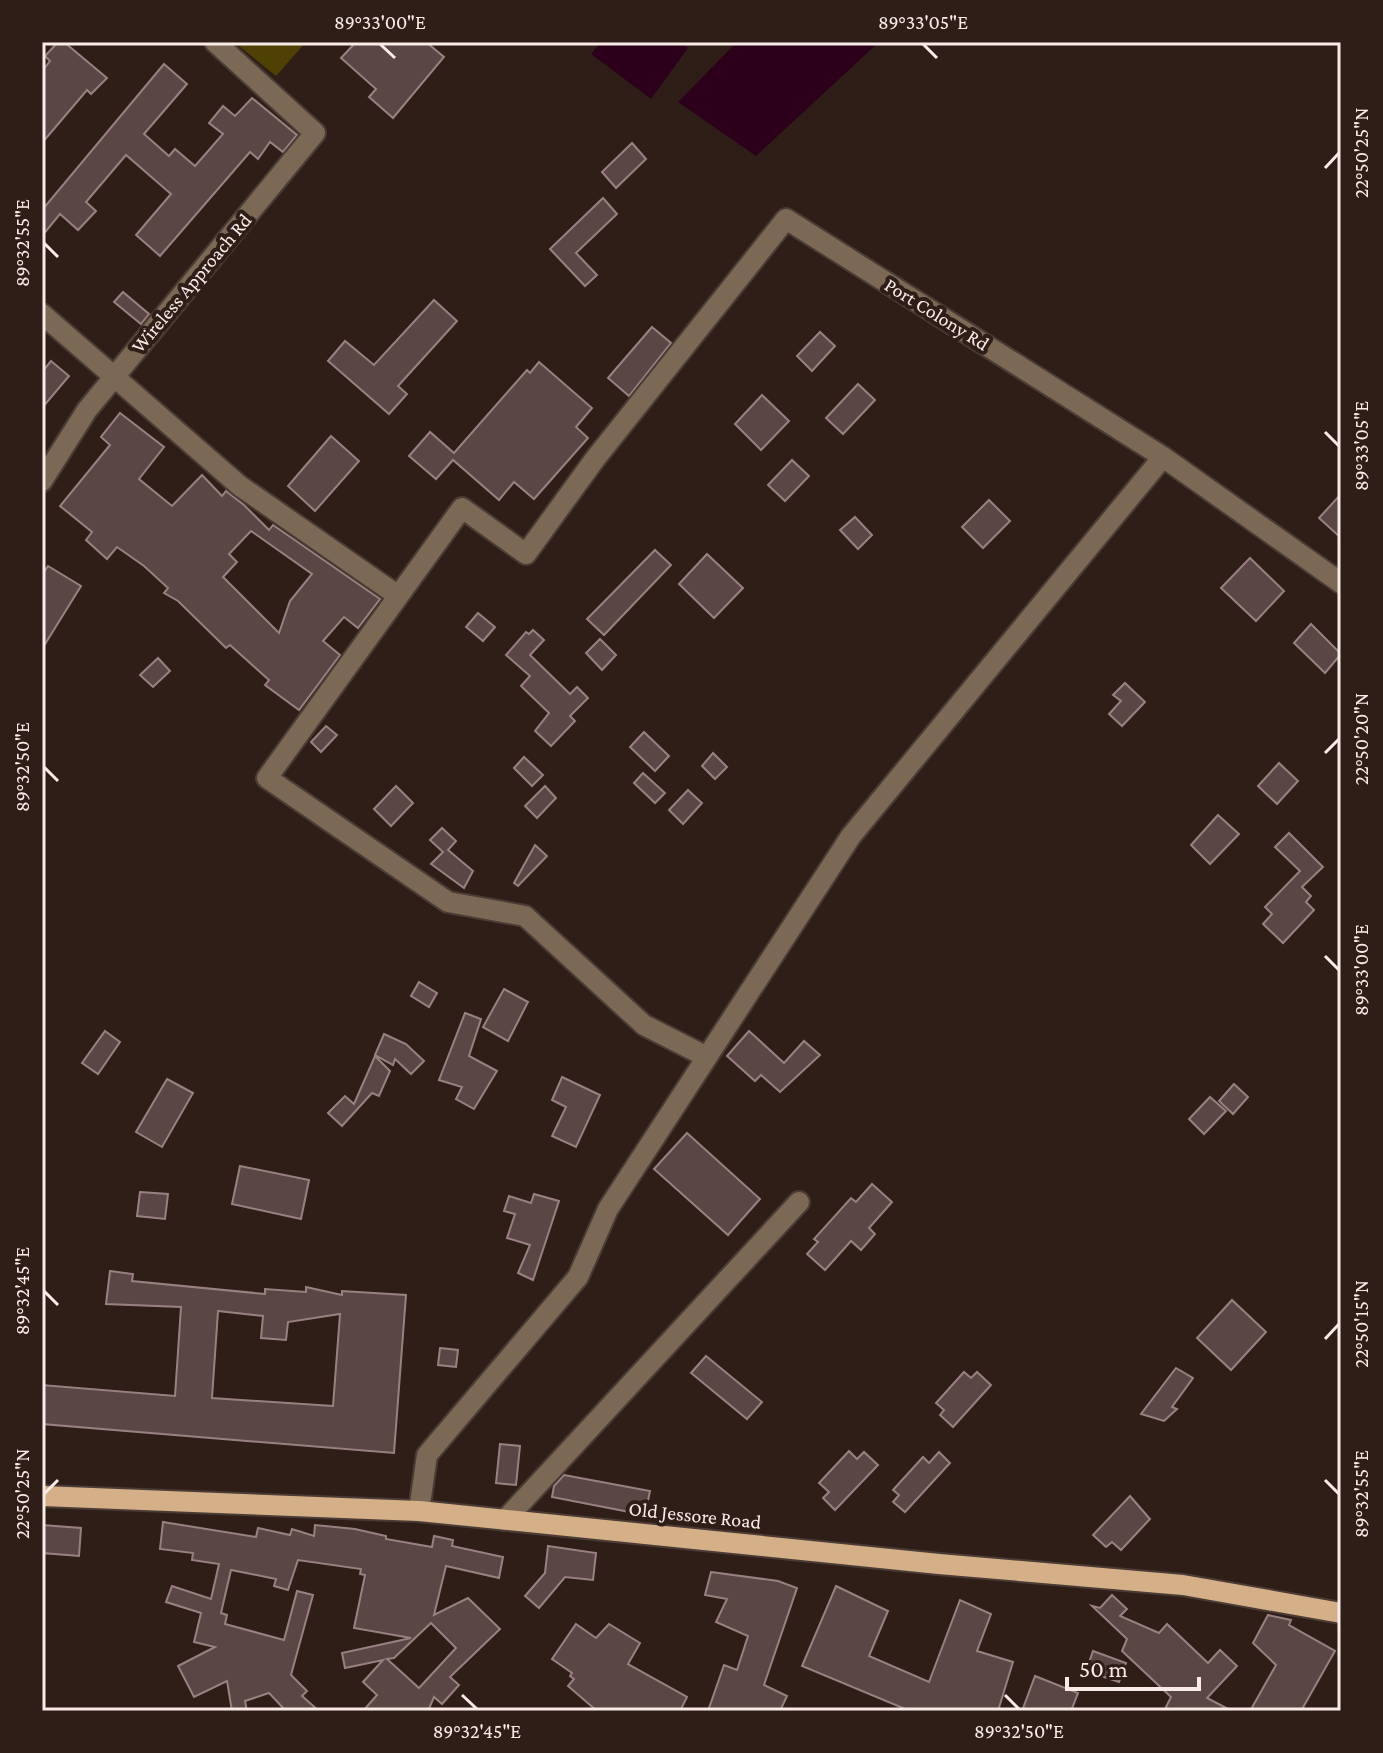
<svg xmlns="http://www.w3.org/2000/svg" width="1383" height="1753" font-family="'Crimson Pro',serif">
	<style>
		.green { fill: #4f4104 }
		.water { fill: #2c001a }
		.building { fill: #5b4646; stroke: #998182; stroke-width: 2; fill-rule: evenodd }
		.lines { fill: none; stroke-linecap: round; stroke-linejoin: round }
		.minor-casing { stroke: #4b3b35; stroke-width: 24 }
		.major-casing { stroke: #4b3b35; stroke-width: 24 }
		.minor { stroke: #7b6956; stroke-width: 20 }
		.major { stroke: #d5af87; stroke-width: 20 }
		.ticks { fill: none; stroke: #f9ece8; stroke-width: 3 }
		.labels { text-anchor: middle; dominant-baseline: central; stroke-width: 8; stroke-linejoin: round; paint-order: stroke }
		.street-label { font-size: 20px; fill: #f9ece8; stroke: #2f1e18 }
		.neatline { fill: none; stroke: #f9ece8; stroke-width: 3 }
		.ticks-label { font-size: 20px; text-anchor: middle; fill: #f9ece8 }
	</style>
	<rect width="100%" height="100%" fill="#2f1e18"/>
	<path class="green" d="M234,42h72l-30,34z"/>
	<g class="water">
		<path d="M601,42h80l7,6 -37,51 -60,-45z"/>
		<path d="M737,42h142l-123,114 -78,-54z"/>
	</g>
	<g class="building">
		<path d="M58,42h6l43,36 -16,16 -4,-4 -45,53v-72l8,-10 -5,-5z"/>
		<path d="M356,42h70l18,15 -51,61 -24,-21 7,-8 -35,-31z"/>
		<path d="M164,64l23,20 -43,50 25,22 6,-7 20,17 28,-32 -14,-11 14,-17 12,10 17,-18 45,37 -14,17 -13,-10 -12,17 -8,-7 -90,104 -24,-21 35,-41 -45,-39 -40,47 10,9 -18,19 -18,-16 -18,22v-26z"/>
		<path d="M632,143l14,16 -30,29 -14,-16z"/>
		<path d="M603,198l14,16 -41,39 21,22 -12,11 -35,-37z"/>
		<path d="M123,292l26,22 -8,10 -27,-22z"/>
		<path d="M434,300l23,21 -59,65 9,8 -18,20 -61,-53 17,-20 29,24z"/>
		<path d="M652,327l19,16 -42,53 -21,-18z"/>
		<path d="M820,332l15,14 -23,25 -15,-15z"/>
		<path d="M51,361l18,15 -27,32v-36z"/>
		<path d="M539,362l53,46 -16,19 12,11 -54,61 -20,-17 -15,18 -46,-40 -17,19 -27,-23 21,-24 24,21 73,-83 3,3z"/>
		<path d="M858,384l17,16 -32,34 -17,-16z"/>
		<path d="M762,395l27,26 -28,29 -26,-26z"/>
		<path d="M120,413l44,34 -25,32 33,27 30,-31 20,21 4,-5 18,14 25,25 4,-5 107,74 -22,29 -14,-11 -21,24 17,14 -41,55 -34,-25 4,-5 -39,-35 -4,3 -48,-47 -14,-8 4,-5 -24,-22 -27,-19 -10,12 -21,-19 6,-8 -32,-26 50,-61 -9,-8zM251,531l61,43 -22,27 -11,32 -56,-56 14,-15 -8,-8z"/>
		<path d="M331,436l28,25 -44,50 -27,-25z"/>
		<path d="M792,460l17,16 -24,25 -17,-16z"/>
		<path d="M1341,494v44l-22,-20z"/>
		<path d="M989,500l21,21 -27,27 -21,-21z"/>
		<path d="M855,517l17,18 -14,14 -18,-19z"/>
		<path d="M655,550l16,15 -67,70 -17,-16z"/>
		<path d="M707,554l36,34 -29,30 -35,-34z"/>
		<path d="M1250,558l34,33 -28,30 -35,-33z"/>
		<path d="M48,566l33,20 -39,63v-74z"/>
		<path d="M478,613l17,14 -12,14 -17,-14z"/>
		<path d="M1311,624l30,30 -16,19 -31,-30z"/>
		<path d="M533,630l11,10 -14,15 40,39 7,-7 11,11 -18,18 5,5 -24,25 -16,-15 14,-18 -28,-27 9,-10 -24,-21 20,-23 3,2z"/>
		<path d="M600,639l16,16 -14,15 -16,-17z"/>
		<path d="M158,658l12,13 -17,16 -13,-12z"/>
		<path d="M1125,683l20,19 -23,24 -13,-12 12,-13 -8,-6z"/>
		<path d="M326,726l11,9 -16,17 -10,-10z"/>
		<path d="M644,732l25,24 -14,15 -25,-24z"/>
		<path d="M713,753l14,14 -12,12 -13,-13z"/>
		<path d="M524,757l19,18 -11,11 -18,-18z"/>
		<path d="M1279,763l19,18 -21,23 -19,-18z"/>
		<path d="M643,773l22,20 -10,10 -21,-20z"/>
		<path d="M396,786l17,17 -22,23 -17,-17z"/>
		<path d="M545,786l11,12 -19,20 -12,-12z"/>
		<path d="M688,790l14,13 -19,21 -14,-14z"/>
		<path d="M1218,815l21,19 -29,30 -19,-19z"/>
		<path d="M442,828l14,13 -8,9 25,21 -9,17 -33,-24 12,-12 -13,-12z"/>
		<path d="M1289,833l34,34 -21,20 9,9 -5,6 8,8 -31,33 -20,-19 9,-10 -7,-7 35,-36 -25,-24z"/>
		<path d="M535,845l12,11 -29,30 -4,-3z"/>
		<path d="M419,982l18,11 -8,14 -18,-11z"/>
		<path d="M504,989l24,13 -20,39 -25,-14z"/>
		<path d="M465,1013l16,6 -12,37 28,15 -23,38 -18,-10 6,-12 -23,-7z"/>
		<path d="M105,1031l15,11 -22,32 -16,-11z"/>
		<path d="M749,1031l35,32 20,-22 16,14 -40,37 -19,-17 -6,6 -28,-25z"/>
		<path d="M384,1034l22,10 18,17 -13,13 -16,-15 -2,6 -18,-10z"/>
		<path d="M375,1056l15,15 -11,25 -7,-3 -30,33 -14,-13 17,-17 9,8z"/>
		<path d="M562,1077l38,18 -24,52 -24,-11 14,-29 -14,-7z"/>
		<path d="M167,1079l26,14 -31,54 -26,-15z"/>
		<path d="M1234,1084l14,13 -15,17 -14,-13z"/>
		<path d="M1210,1097l16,14 -22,23 -15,-15z"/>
		<path d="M687,1133l73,66 -32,36 -74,-66z"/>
		<path d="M240,1166l69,14 -8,39 -69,-15z"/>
		<path d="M872,1184l20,18 -23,26 6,6 -14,16 -10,-9 -26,29 -18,-16 11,-12 -4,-3 37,-41 5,4z"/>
		<path d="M140,1192l28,2 -3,25 -28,-3z"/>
		<path d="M534,1194l25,7 -26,79 -15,-7 12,-28 -23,-7 8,-24 -11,-3 5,-15 22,7z"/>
		<path d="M110,1271l23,3 -1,7 133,13v-5l41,3v-5l36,8v-4l64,4 -12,158 -352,-29v-39l133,11 6,-89 -75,-3zM218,1311l45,5 -2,22 25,2 2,-18 52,-8 -7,92 -121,-8z"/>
		<path d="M1232,1300l34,32 -35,38 -34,-32z"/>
		<path d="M440,1348l18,2 -2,17 -18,-2z"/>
		<path d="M706,1356l56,46 -15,17 -56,-46z"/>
		<path d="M1176,1368l17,10 -21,29 5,2 -13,12 -23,-7z"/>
		<path d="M964,1372l7,6 6,-6 14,13 -38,42 -13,-12 4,-5 -8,-7z"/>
		<path d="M500,1444l20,2 -4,39 -20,-2z"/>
		<path d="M849,1451l8,8 7,-7 14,13 -43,45 -12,-12 6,-6 -10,-9z"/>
		<path d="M939,1452l11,11 -45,49 -12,-10 6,-7 -6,-5 30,-33 6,6z"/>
		<path d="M564,1475l86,16 -5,24 -93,-18 2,-11z"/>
		<path d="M1130,1496l20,23 -29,31 -9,-8 -6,5 -13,-12z"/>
		<path d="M163,1522l93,15 2,-9 32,7 2,-6 22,7 1,-11 40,4 31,7v3l46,8 2,-11 19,4 -1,6 51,11 -4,21 -53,-12 -12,49 34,-17 32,31 -50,48 9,8 -17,19 -8,-7 -6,14h-65l14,-16 -14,-13 20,-22 -38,8 -3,-15 69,-15 -57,-10 11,-53 -5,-1 1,-5 -63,-9 -10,30 -14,-4 2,-7 -45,-9 -10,43 6,2 -2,9 59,16 13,-49 16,4 -22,80 16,16 -5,5 17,15h-33l-17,-18 -24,8 2,10h-15l-5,-30 -33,16 -16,-31 37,-19 -21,-5 7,-29 -35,-11 6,-16 39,13 8,-35 -27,-4 1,-7 -33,-4zM431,1623l25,25 -37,40 -32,-29 7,-1z"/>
		<path d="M42,1525l39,3 -2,28 -37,-3z"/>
		<path d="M548,1546l48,7 -3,27 -28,-3 -26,31 -14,-12 20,-23z"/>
		<path d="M711,1572l67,9 19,7 -33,97 23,11 -7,15h-72l16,-46 13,5 11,-34 -32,-14 11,-23 -22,-4z"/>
		<path d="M836,1586l52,25 -19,45 60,26 31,-82 31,14 -14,37 36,11 -15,49h-88l-108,-45z"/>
		<path d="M1112,1595l15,14 -7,7 39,17 8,-9 41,39 12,-13 17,16 -30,32 25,13h-68l7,-14 -49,-46 5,-12 -35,-33 8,2z"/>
		<path d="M1268,1615l23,5 -2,5 46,26 -34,60h-51l26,-46 -23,-22z"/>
		<path d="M576,1624l20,14 13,-14 31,19 -12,21 59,33 -7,14h-83l-29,-25 6,-7 -4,-3 2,-3 -20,-14z"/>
		<path d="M1093,1651l33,12 -7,19 -33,-11z"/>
		<path d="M1035,1676l43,17 -7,18h-49z"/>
	</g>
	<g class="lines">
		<g class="minor-casing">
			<g id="minor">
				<path d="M42,314l198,172 157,109"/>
				<path d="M42,481l45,-71 228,-277 -100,-91"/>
				<path d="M707,1057l-63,-32 -119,-109 -77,-14 -181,-124 195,-270 64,46 69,-95 191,-240 377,238 178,126"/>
				<path d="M419,1511l8,-56 151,-178 30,-68 243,-373 312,-379"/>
				<path d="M505,1520l294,-318"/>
			</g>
		</g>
		<g class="major-casing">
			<path id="major" d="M42,1496l377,15 520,53 244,21 158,28"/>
		</g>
		<use href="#minor" class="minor"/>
		<use href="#major" class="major"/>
	</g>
	<path class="ticks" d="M380,44l15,14M923,44l14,14M1325,168l14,-15M44,243l14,14M1325,432l14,14M1325,753l14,-14M44,767l14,14M1325,956l14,14M44,1291l14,14M1325,1339l14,-15M1325,1480l14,14M44,1494l14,-14M462,1695l15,14M1005,1695l14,14"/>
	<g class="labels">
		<g class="street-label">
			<text transform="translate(191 283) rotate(-50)">Wireless Approach Rd</text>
			<text transform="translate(937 314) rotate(32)">Port Colony Rd</text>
			<text transform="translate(695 1515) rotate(6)">Old Jessore Road</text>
		</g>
	</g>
	<rect width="1383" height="1753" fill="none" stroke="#2f1e18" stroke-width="88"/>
	<path d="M1067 1677v12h132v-12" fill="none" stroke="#f9ece8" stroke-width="4"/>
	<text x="1079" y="1677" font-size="24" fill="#f9ece8" stroke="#2f1e18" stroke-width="6" paint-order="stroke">50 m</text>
	<rect x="44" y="44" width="1295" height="1665" class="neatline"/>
	<g class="ticks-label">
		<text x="380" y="29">89°33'00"E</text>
		<text x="923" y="29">89°33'05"E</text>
		<text transform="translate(1361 153) rotate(-90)" y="7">22°50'25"N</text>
		<text transform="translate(22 243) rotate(-90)" y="7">89°32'55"E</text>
		<text transform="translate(1361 446) rotate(-90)" y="7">89°33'05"E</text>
		<text transform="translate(1361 739) rotate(-90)" y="7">22°50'20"N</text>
		<text transform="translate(22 767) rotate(-90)" y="7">89°32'50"E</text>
		<text transform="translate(1361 970) rotate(-90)" y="7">89°33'00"E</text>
		<text transform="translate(22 1291) rotate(-90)" y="7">89°32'45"E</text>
		<text transform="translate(1361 1324) rotate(-90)" y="7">22°50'15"N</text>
		<text transform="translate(1361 1494) rotate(-90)" y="7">89°32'55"E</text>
		<text transform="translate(22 1494) rotate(-90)" y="7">22°50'25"N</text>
		<text x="477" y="1738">89°32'45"E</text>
		<text x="1019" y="1738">89°32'50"E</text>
	</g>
</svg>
